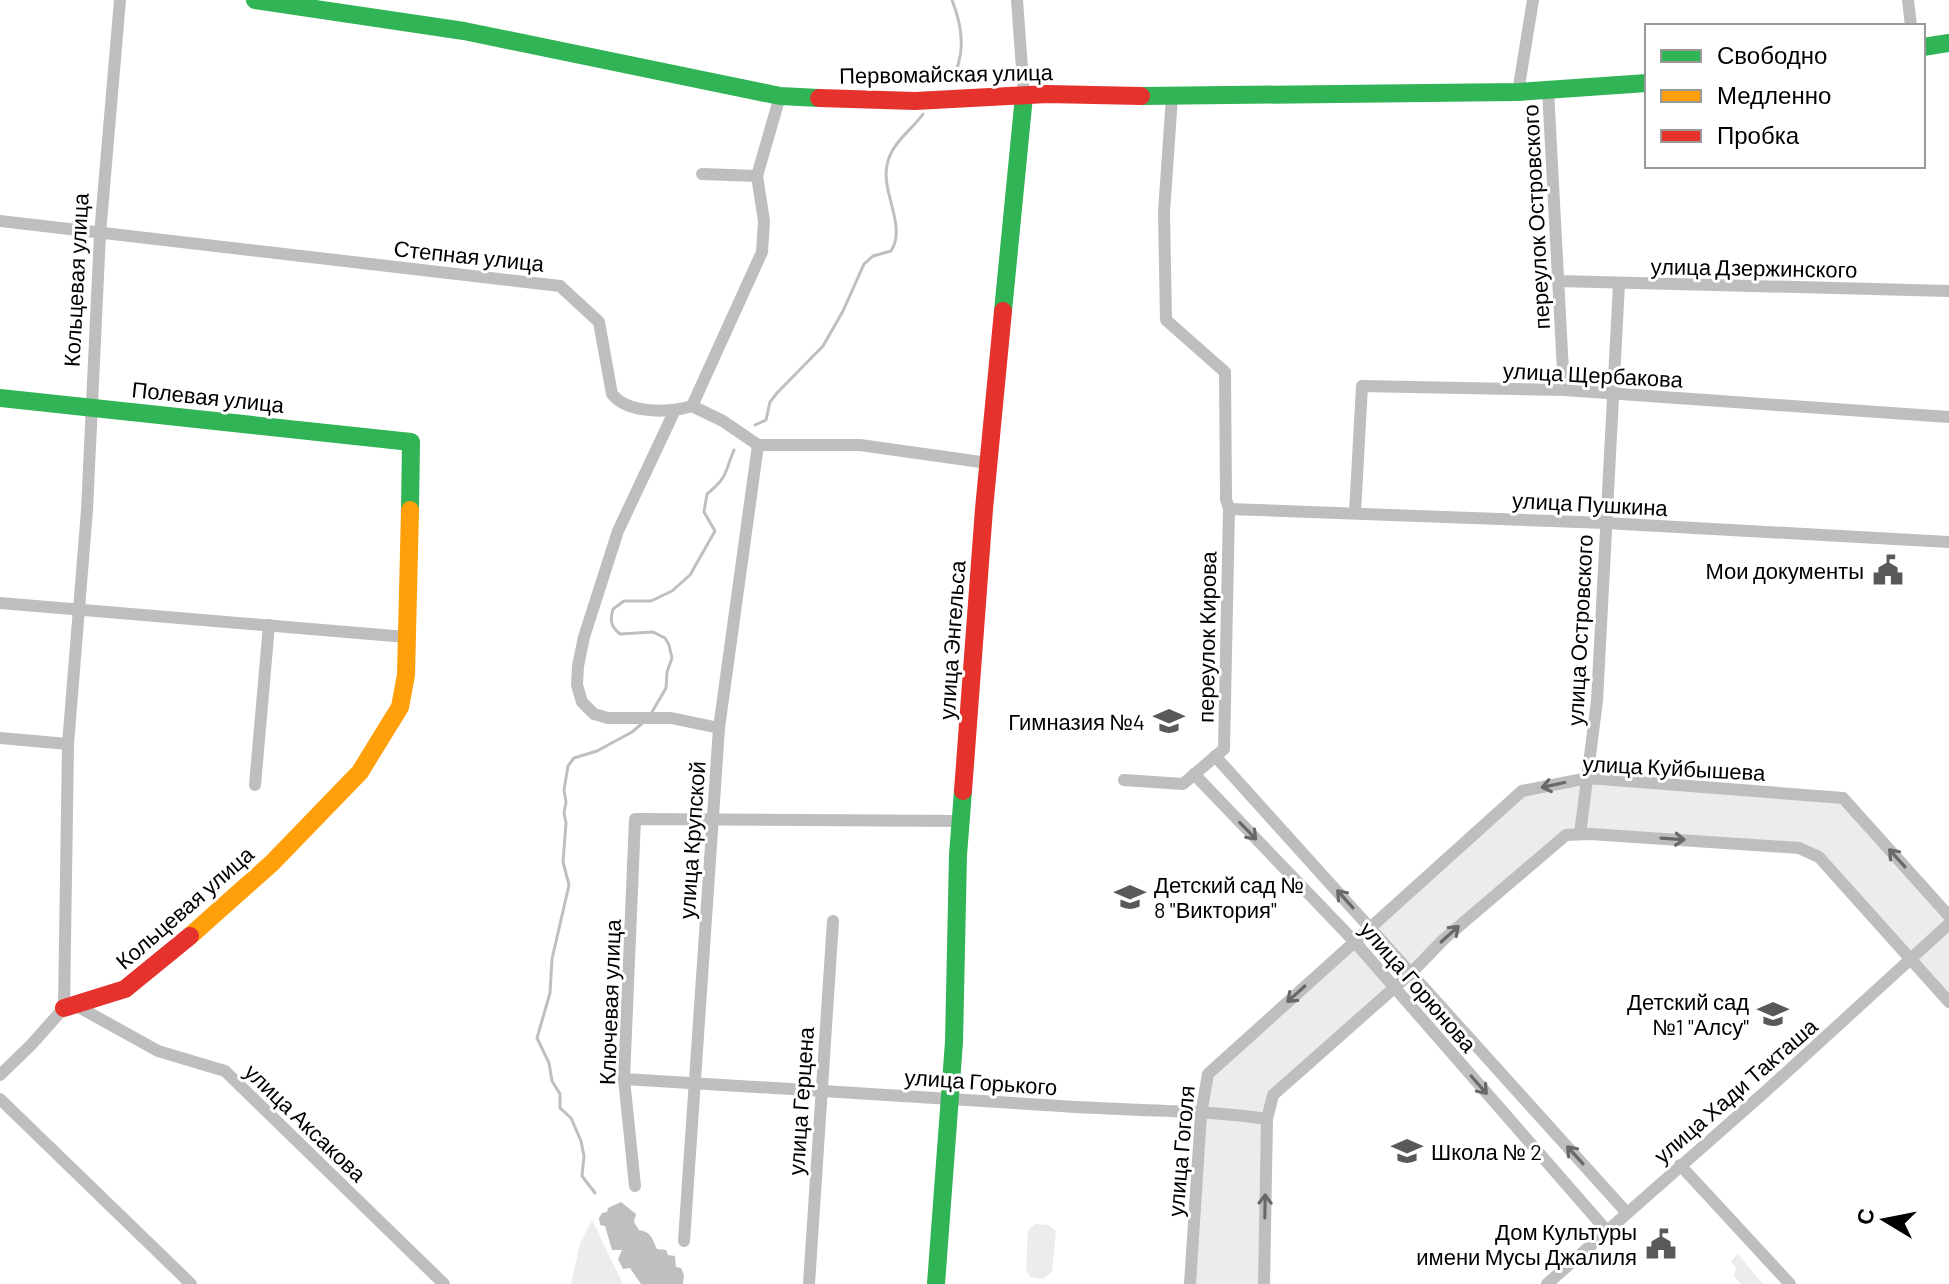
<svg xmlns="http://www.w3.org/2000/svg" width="1949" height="1284" font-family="Barlow,sans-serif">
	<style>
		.green { fill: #ececec }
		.water { fill: #bfbfbf }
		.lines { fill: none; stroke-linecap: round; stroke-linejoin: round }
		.stream { stroke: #bfbfbf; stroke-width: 3 }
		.street { stroke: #bebebe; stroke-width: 12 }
		.fast { stroke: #30b455; stroke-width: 18 }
		.slow { stroke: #ff9f0a; stroke-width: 18 }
		.jam { stroke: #e5322d; stroke-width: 18 }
		.oneway { stroke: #686868 }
		.labels { text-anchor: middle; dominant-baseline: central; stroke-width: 6; stroke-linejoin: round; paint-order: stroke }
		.street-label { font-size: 22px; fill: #000; stroke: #fff }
		.poi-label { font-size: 22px; fill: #000; stroke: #fff; text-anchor: end }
	</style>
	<rect width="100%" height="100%" fill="#fff"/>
	<g class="green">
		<path d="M1588,778l255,20 106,118v86l-117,-130 -33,-24 -233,-13 -155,138 -41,-46 152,-136z"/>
		<path d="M1354,941l40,47 -121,107 -9,189h-74l18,-210z"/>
		<path d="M592,1220l31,64h-52l9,-40z"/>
		<path d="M1035,1224l14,1 7,6 -4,41 -9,7 -13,-2 -4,-8 2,-39z"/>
		<path d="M1738,1254l25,30h-22l-7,-8 2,-8 -5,-7z"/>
	</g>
	<path class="water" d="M621,1202l15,12 -2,8 5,8c13,2 13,9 18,19l9,1 2,5 7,1 1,11 5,1 3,7 -1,9h-42l-11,-16 -7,1 -5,-10 4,-9h-10l-7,-24 -5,-1 -1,-7 3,-5 5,-1 1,-4z"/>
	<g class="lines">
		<g class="stream">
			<path d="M949,83c18,-25 14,-55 3,-83"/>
			<path d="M755,425l11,-5 4,-18 7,-9 46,-47 20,-35 21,-47 9,-8 18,-5c16,-25 -10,-58 -4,-86 4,-22 24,-34 36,-51"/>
			<path d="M652,712l14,-24 1,-16 5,-14 -3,-13 -4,-7 -12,-6 -33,2c-10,-8 -10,-14 -7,-25l11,-8h27l21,-10 18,-16 25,-44 -11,-19 3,-18c22,-18 17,-21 27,-44"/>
			<path d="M595,1193l-13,-17 2,-20 -3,-15 -10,-23 -11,-10v-14l-8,-13 -3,-18 -12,-25 13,-45 2,-34 17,-74 -6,-23 3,-39 -2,-10 2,-11 -2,-12 4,-24 6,-8 23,-7 35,-19 13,-11"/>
		</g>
		<g class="street">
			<path d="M1017,0l7,96"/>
			<path d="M1908,0l3,26"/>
			<path d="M1548,90l16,300"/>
			<path d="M1518,92l15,-92"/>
			<path d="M702,174l55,2"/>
			<path d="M0,221l560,65 39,36 13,72c16,20 57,19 80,12l31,15 35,24h102l128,18"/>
			<path d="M1559,281l390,10"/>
			<path d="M692,406l70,-154 2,-31 -7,-45 23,-80"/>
			<path d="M674,412l-56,119 -34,106 -6,29 -1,19 5,17 12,12 14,4h63l48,10"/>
			<path d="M1229,509l376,14 344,19"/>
			<path d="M1355,513l7,-127 202,4 385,27"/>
			<path d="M0,603l406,34"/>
			<path d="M0,738l68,6"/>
			<path d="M1215,756l412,457"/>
			<path d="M1194,774l160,167 253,290"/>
			<path d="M1124,780l59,4 41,-35 5,-240 -3,-10 -1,-127 -59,-52 -2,-108 8,-115"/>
			<path d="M255,785l14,-160"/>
			<path d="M1580,834l17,-133 22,-417"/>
			<path d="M75,1005l83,46 67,20 219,213"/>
			<path d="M0,1075l31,-30 33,-37 4,-264 19,-234 13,-276 20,-234"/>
			<path d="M624,1079c146,8 291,18 437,27 68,5 138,3 206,13"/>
			<path d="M0,1099l191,185"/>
			<path d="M1680,1165l110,119"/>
			<path d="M635,1186l-11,-107 11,-260 327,2"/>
			<path d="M684,1241l35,-513 39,-283"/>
			<path d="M809,1284l24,-363"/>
			<path d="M1190,1284l11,-170 7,-40 314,-283 66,-13 255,20 106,118"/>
			<path d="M1264,1284l3,-165 6,-24 138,-122 33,-34 122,-104 24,-1 209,14 20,9 130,145"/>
			<path d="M1547,1284l219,-193 183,-167"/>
		</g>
		<g class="fast">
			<path d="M255,0l209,31 316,65 39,2"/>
			<path d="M1923,47l26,-4"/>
			<path d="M1141,96l377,-4 129,-9"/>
			<path d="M1003,311l21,-215"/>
			<path d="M0,398l411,44 -1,68"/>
			<path d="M936,1284l18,-242 4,-187 5,-64"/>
		</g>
		<path class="slow" d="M190,936l82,-73 88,-91 40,-65 6,-32 4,-165"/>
		<g class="jam">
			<path d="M819,98l96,3 132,-7 94,2"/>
			<path d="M963,791l21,-282 19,-198"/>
			<path d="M64,1008l61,-19 65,-53"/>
		</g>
	</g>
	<defs><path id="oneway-shaft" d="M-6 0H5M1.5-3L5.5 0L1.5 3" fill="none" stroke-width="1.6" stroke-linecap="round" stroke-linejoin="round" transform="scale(2)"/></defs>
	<g class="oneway">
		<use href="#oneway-shaft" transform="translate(1553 785) rotate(168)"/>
		<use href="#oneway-shaft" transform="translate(1248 831) rotate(46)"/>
		<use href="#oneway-shaft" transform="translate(1673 839) rotate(4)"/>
		<use href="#oneway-shaft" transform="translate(1897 858) rotate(-132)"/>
		<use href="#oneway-shaft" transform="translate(1345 899) rotate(-132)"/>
		<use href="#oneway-shaft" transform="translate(1450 934) rotate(-42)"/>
		<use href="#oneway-shaft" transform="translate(1296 994) rotate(138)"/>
		<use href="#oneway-shaft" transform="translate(1479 1085) rotate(49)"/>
		<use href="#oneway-shaft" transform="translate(1575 1155) rotate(-132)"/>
		<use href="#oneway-shaft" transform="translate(1265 1206) rotate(-89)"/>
	</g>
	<defs>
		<g id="civic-bare" transform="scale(2.4)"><path d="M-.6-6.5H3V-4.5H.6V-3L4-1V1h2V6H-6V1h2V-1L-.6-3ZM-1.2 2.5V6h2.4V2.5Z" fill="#595959" stroke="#fff" stroke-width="2.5" paint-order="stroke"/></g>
		<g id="school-bare" transform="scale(2.4)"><path d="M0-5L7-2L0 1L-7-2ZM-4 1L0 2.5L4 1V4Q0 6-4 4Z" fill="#595959" stroke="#fff" stroke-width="2.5" paint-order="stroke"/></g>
	</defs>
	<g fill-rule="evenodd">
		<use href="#civic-bare" x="1888" y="570"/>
		<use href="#school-bare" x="1169" y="721"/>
		<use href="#school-bare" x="1130" y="897"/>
		<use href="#school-bare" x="1773" y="1014"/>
		<use href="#school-bare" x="1407" y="1151"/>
		<use href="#civic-bare" x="1661" y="1244"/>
	</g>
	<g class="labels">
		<g class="street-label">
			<text transform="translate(946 73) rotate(-1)">Первомайская улица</text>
			<text transform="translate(1535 217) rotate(-93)">переулок Островского</text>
			<text transform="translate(469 255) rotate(6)">Степная улица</text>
			<text transform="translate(1754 267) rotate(1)">улица Дзержинского</text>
			<text transform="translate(75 280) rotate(-87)">Кольцевая улица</text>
			<text transform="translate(1593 374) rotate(3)">улица Щербакова</text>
			<text transform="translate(208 396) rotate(6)">Полевая улица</text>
			<text transform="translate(1590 503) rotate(3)">улица Пушкина</text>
			<text transform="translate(1579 630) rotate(-87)">улица Островского</text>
			<text transform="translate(1206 637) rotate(-89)">переулок Кирова</text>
			<text transform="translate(951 640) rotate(-86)">улица Энгельса</text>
			<text transform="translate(1674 767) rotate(3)">улица Куйбышева</text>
			<text transform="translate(691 840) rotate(-86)">улица Крупской</text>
			<text transform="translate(184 907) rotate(-41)">Кольцевая улица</text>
			<text transform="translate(1419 986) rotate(49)">улица Горюнова</text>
			<text transform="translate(609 1002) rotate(-88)">Ключевая улица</text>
			<text transform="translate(981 1081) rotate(4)">улица Горького</text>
			<text transform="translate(1735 1090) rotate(-41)">улица Хади Такташа</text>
			<text transform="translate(800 1101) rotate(-86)">улица Герцена</text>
			<text transform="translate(306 1122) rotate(44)">улица Аксакова</text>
			<text transform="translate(1180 1151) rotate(-85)">улица Гоголя</text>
		</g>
		<g class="poi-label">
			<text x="1864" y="570">Мои документы</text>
			<text x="1145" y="721">Гимназия №4</text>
			<text x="1154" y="884" text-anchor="start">Детский сад №<tspan x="1154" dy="25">8 "Виктория"</tspan></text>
			<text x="1749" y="1001">Детский сад<tspan x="1749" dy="25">№1 "Алсу"</tspan></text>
			<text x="1431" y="1151" text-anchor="start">Школа № 2</text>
			<text x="1637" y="1231">Дом Культуры<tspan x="1637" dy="25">имени Мусы Джалиля</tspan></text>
		</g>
	</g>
	<rect x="1645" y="24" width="280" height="144" fill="#ffffff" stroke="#999999" stroke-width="2"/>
	<rect x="1661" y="50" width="40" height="12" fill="#30b455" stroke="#999999" stroke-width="2"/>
	<text x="1717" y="64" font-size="24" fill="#000000">Свободно</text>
	<rect x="1661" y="90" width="40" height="12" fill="#ff9f0a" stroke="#999999" stroke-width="2"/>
	<text x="1717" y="104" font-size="24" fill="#000000">Медленно</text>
	<rect x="1661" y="130" width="40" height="12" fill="#e5322d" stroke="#999999" stroke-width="2"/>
	<text x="1717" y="144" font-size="24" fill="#000000">Пробка</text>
	<g transform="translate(1885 1220) rotate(280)" stroke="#ffffff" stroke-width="6" paint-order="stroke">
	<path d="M0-6L14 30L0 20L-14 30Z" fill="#000000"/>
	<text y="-12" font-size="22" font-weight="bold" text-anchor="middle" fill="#000000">С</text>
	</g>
</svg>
